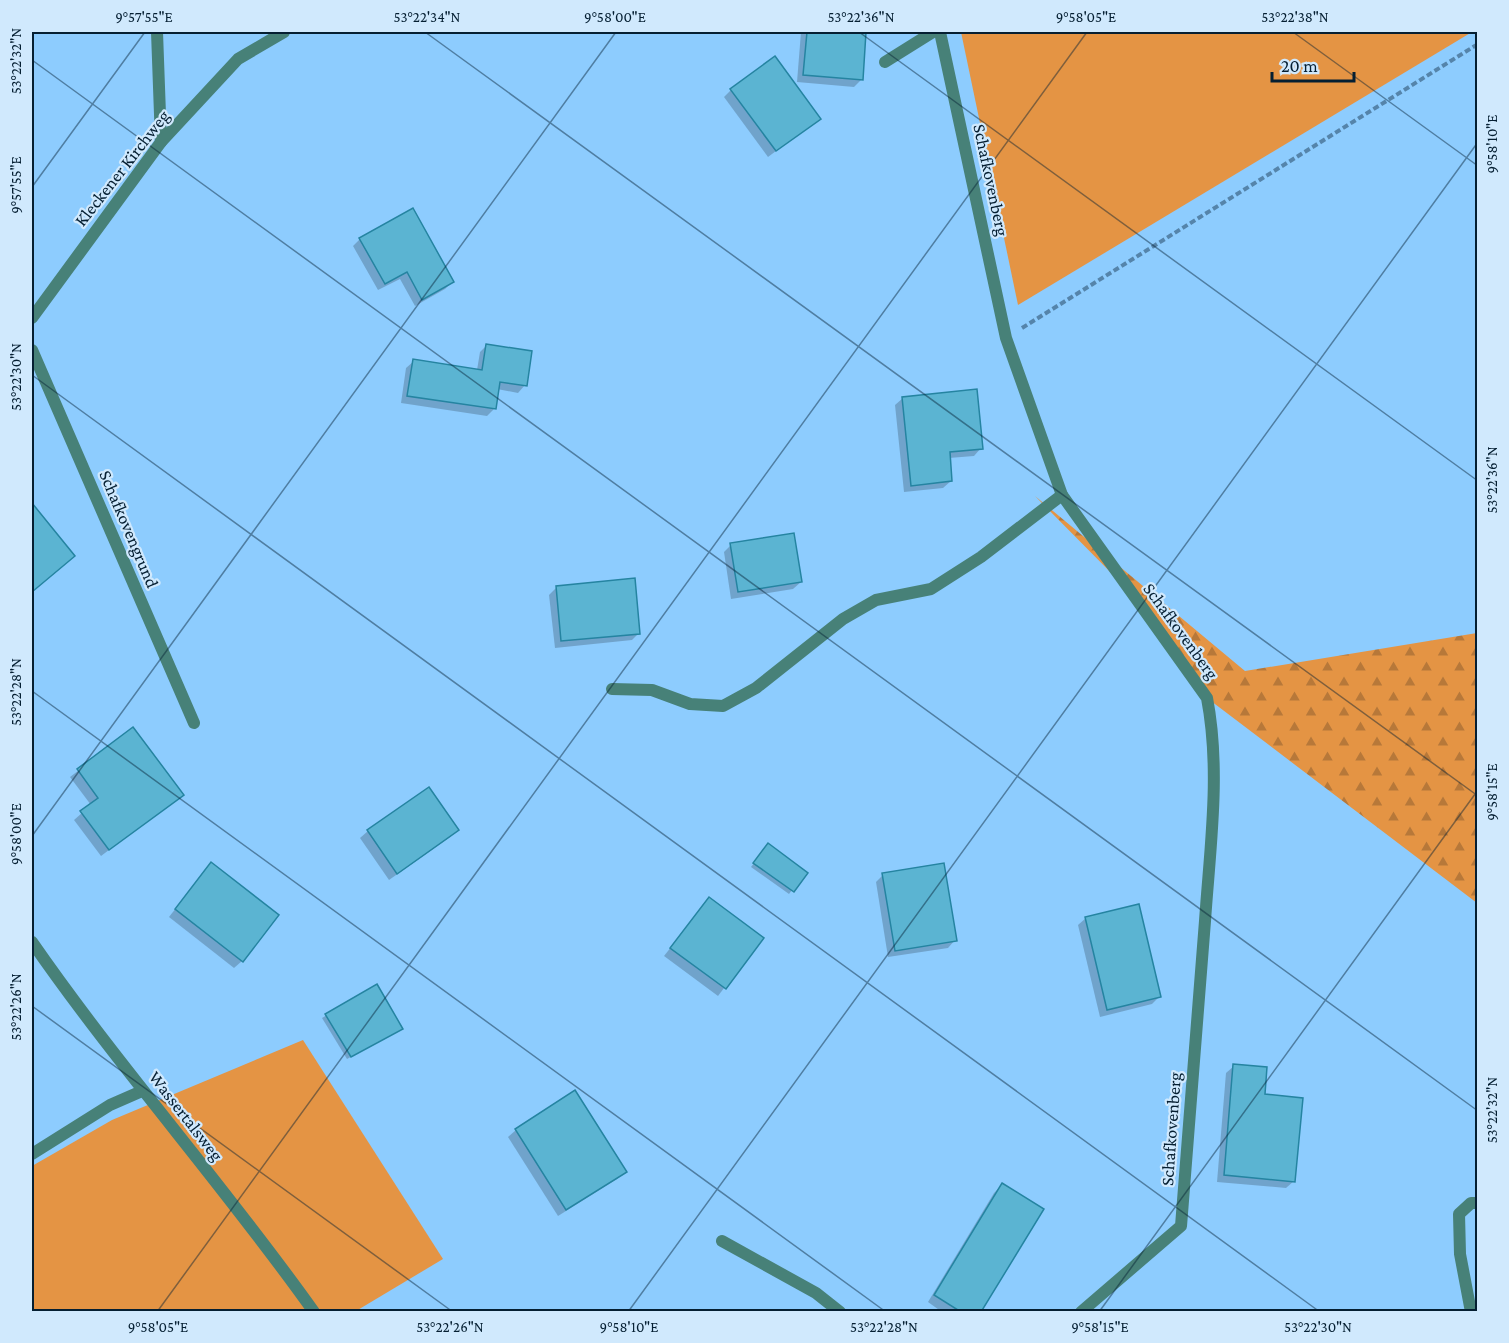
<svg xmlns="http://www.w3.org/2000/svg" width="1509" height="1343" font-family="'Crimson Pro',serif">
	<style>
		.grass { fill: #e49444 }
		.forest { fill: url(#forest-firs) }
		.shadow { fill: #0003 }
		.building { fill: #5bb4d2; stroke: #2584a1; stroke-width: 1.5 }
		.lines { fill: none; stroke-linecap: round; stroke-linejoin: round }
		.path { stroke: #5584aa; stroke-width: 4; stroke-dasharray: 6 3; stroke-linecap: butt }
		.service { stroke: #478178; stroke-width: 12 }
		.minor { stroke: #478178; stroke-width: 12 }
		.ticks { fill: none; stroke: #051f32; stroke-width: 1.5; stroke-opacity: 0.45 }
		.labels { text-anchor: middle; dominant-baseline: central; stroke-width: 4.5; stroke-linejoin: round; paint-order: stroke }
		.street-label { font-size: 18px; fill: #051f32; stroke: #d0e9fd }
		.neatline { fill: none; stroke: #051f32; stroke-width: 2 }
		.ticks-label { font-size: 15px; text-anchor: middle; fill: #051f32 }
	</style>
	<defs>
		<pattern id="forest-firs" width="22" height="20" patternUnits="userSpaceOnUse" patternTransform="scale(1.5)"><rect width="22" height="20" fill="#e49444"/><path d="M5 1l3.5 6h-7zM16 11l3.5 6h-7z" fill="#b77839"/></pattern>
	</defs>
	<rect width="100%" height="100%" fill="#8dccfe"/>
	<g class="grass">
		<path d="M961,32h511l-454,273z"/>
		<path d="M303,1040l140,219 -87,52h-324v-145l80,-46z"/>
	</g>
	<path class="forest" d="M1035,496l210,175 232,-38v270l-270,-205 -74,-103z"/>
	<g class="shadow">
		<path d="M801,32h64l-4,48 -7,7 -57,-5z"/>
		<path d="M731,90l88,29 -51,38 -44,-60z"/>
		<path d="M360,239l92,43 -7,7 -30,17 -15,-27 -22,11 -25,-44z"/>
		<path d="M487,345l38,40 -7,8 -21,-4 -3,20 -7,7 -86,-13 5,-35 8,-7 63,9 3,-18z"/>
		<path d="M903,398l78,50 -7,8 -25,2 2,23 -8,7 -39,4 -9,-87z"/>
		<path d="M32,506l41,50 -41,35z"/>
		<path d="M731,545l70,37 -8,7 -62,10 -7,-47z"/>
		<path d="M556,588l83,45 -7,7 -77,8 -6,-53z"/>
		<path d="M133,729l49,66 -81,61 -27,-36 17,-15 -21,-28z"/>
		<path d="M428,789l29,41 -7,7 -61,43 -29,-42 8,-7z"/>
		<path d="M765,849l40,24 -16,21 -38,-27z"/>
		<path d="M204,872l38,89 -8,7 -65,-51z"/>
		<path d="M883,875l72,65 -7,8 -60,9 -12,-75z"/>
		<path d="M709,899l53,39 -44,58 -54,-40z"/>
		<path d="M1086,918l73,79 -7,7 -52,13 -22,-92z"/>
		<path d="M377,986l20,46 -50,27 -25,-41z"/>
		<path d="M1234,1066l29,30 31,85 -8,7 -69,-6 9,-109z"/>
		<path d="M516,1130l109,42 -8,7 -59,37 -50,-79z"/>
		<path d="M1002,1185l-22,127h-38l-14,-10 66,-109z"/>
	</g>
	<g class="building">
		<path d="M807,32h59l-3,48 -60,-5z"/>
		<path d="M775,56l46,63 -45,32 -46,-62z"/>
		<path d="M413,208l41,74 -32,18 -15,-28 -22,12 -26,-46z"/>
		<path d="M486,344l46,7 -5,35 -27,-4 -4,27 -89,-13 6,-37 69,11z"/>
		<path d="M977,389l6,60 -33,3 2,29 -41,5 -9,-89z"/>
		<path d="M32,503l43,53 -43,36z"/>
		<path d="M794,533l8,49 -64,10 -8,-49z"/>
		<path d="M635,578l5,56 -79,7 -5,-55z"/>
		<path d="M133,727l51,68 -75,55 -29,-39 18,-13 -21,-29z"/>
		<path d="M429,787l30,43 -62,44 -30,-44z"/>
		<path d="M768,843l40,30 -14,19 -41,-29z"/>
		<path d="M211,862l68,53 -36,47 -68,-53z"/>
		<path d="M944,863l13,78 -62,10 -13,-78z"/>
		<path d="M709,897l55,41 -38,51 -56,-41z"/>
		<path d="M1139,904l22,93 -54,13 -22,-93z"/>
		<path d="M377,984l26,45 -52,28 -26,-43z"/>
		<path d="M1233,1064l34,3 -2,27 38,4 -8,84 -71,-7z"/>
		<path d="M575,1090l52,82 -61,38 -51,-81z"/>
		<path d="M1002,1183l42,26 -63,103h-20l-27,-17z"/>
	</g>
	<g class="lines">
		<path class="path" d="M1022,328l456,-284"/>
		<g class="service">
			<path d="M885,62l48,-30"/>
			<path d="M612,689l40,1 38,14 33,2 33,-18 87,-69 33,-19 55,-11 50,-32 81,-62"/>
			<path d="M32,1154l78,-49 32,-14"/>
		</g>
		<g class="minor">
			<path d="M157,32l4,110"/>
			<path d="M940,32l66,306 56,157 145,203c14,73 3,149 -2,223 -8,102 -16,203 -24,305l-100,86"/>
			<path d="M32,318l129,-176 77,-83 46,-27"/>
			<path d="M32,350l162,373"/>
			<path d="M32,942c88,127 192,243 282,370"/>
			<path d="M722,1241l94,52 24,19"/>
			<path d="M1471,1312l-11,-58 -1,-40 12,-11h7"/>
		</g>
	</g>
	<path class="ticks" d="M425,32l1053,764M859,32l619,449M1293,32l185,134M32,60l1446,1051M32,187l113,-155M32,375l1288,937M32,691l854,621M32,836l584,-804M32,1006l421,306M157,1312l930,-1280M628,1312l850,-1170M1099,1312l379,-522"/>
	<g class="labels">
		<g class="street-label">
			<text transform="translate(122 168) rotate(-52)">Kleckener Kirchweg</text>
			<text transform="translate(991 180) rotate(78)">Schafkovenberg</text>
			<text transform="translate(129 529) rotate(67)">Schafkovengrund</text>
			<text transform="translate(1181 631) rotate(54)">Schafkovenberg</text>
			<text transform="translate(186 1116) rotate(52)">Wassertalsweg</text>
			<text transform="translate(1171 1129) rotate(-86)">Schafkovenberg</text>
		</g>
	</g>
	<rect width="1509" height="1343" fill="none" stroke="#d0e9fd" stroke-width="66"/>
	<path d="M1272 72v9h82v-9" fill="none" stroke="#051f32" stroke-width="3"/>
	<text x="1281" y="72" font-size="18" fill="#051f32" stroke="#d0e9fd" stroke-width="4.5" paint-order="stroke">20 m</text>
	<rect x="33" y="33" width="1443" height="1277" class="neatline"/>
	<g class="ticks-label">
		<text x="144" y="22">9°57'55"E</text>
		<text x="427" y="22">53°22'34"N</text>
		<text x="615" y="22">9°58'00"E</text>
		<text x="861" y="22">53°22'36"N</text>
		<text x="1086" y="22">9°58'05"E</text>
		<text x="1295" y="22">53°22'38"N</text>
		<text transform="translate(16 61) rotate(-90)" y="5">53°22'32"N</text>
		<text transform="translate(1492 144) rotate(-90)" y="5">9°58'10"E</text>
		<text transform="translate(16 185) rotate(-90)" y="5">9°57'55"E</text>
		<text transform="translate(16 377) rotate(-90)" y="5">53°22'30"N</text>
		<text transform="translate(1492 480) rotate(-90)" y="5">53°22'36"N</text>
		<text transform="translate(16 692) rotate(-90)" y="5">53°22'28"N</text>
		<text transform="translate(1492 792) rotate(-90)" y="5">9°58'15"E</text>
		<text transform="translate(16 834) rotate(-90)" y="5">9°58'00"E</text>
		<text transform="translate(16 1007) rotate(-90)" y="5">53°22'26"N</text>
		<text transform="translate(1492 1110) rotate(-90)" y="5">53°22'32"N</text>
		<text x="158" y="1332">9°58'05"E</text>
		<text x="450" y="1332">53°22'26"N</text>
		<text x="629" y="1332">9°58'10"E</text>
		<text x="884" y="1332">53°22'28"N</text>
		<text x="1100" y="1332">9°58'15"E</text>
		<text x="1318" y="1332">53°22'30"N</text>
	</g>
</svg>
